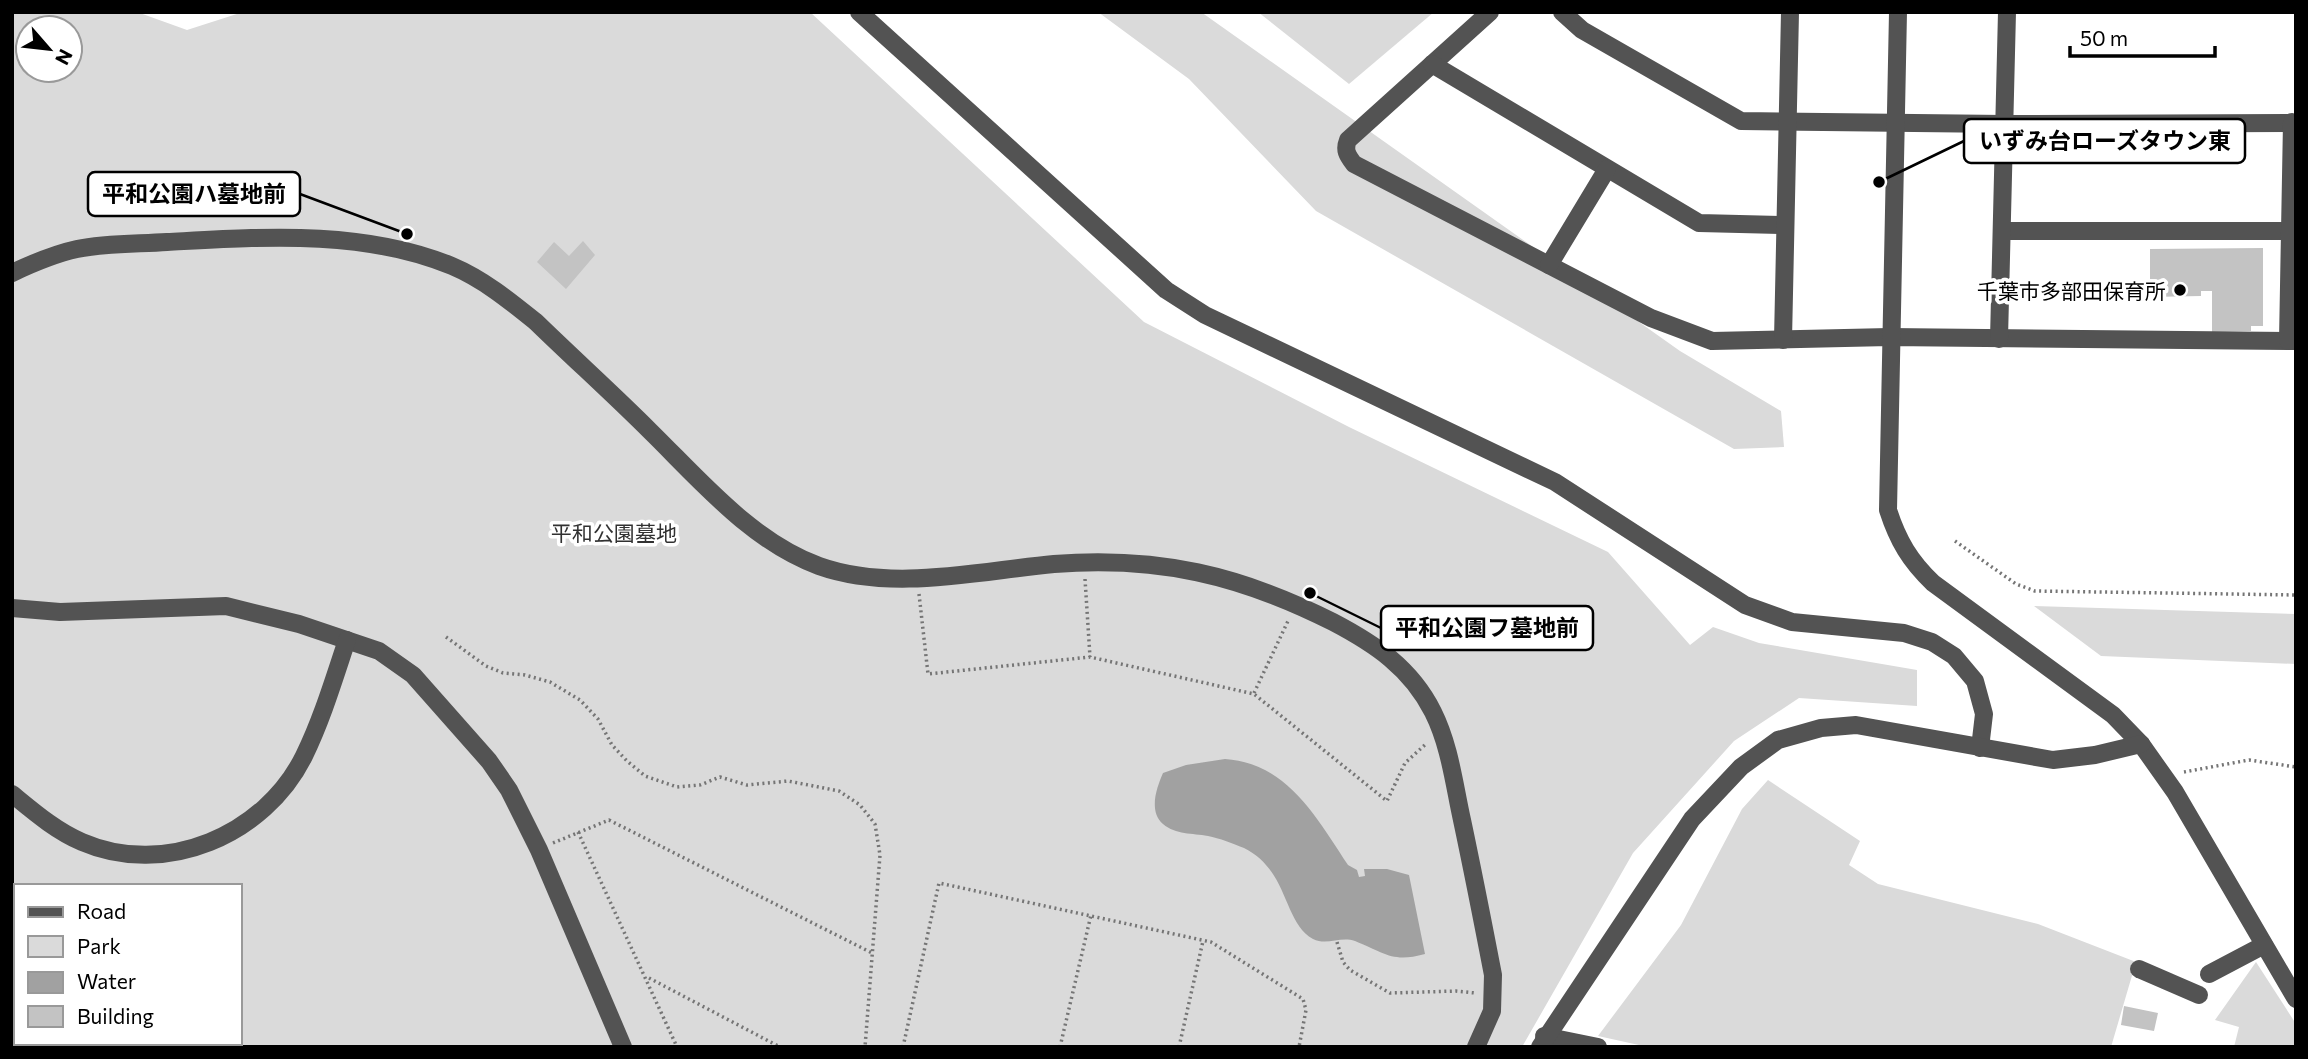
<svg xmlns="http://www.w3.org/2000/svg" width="2308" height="1059" font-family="Commissioner,'Noto Sans JP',sans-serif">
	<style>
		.green { fill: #dadada; fill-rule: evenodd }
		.water { fill: #a1a1a1 }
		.building { fill: #c3c3c3 }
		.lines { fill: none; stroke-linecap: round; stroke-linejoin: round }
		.path { stroke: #757575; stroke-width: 3.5; stroke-dasharray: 2 3.5; stroke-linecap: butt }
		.minor { stroke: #535353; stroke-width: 18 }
		.poi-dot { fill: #000; stroke: #fff; stroke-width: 2.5 }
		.labels { text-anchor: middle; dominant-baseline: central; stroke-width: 7; stroke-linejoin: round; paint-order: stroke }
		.poi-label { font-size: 21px; fill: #000; stroke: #fff; text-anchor: end }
		.park-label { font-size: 21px; fill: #313131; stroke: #fff }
		.leader { fill: none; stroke: #000; stroke-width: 2.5 }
		.callout-dot { fill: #000; stroke: #fff; stroke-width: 2.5 }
		.callout { fill: #fff; stroke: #000; stroke-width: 2.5 }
		.callout-label { font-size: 23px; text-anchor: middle; font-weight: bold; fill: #000 }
	</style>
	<rect width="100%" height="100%" fill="#fff"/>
	<g class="green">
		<path d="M12,12h125l50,18 56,-18h567l334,310 205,105 259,125 82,93 23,-18 46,16 158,27v36l-118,-8 -65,43 -101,112 -111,194h-1510zM28,28h42v42h-42zM16,886h224v157h-224z"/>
		<path d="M1098,12h103l479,339 101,60 3,36 -50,2 -418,-238 -127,-132z"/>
		<path d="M1258,12h176l-85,72z"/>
		<path d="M2034,606l262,8v50l-195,-8z"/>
		<path d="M1768,780l92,61 -11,24 29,19 160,40 98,38 -25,85h-463l-50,-11 83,-111 61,-116z"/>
		<path d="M2256,962l40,62v23h-62l5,-20 -24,-7z"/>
	</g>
	<path class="water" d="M1225,759c62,4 91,58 123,106l9,5 2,7 6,-1 -1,-7h23l22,6 16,79c-33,9 -40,-1 -70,-13 -15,-5 -28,5 -42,-2 -30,-16 -24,-69 -69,-91 -10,-4 -25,-10 -36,-12 -16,-3 -32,-1 -45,-12 -15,-13 -6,-37 0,-51l23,-8z"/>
	<g class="building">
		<path d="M583,241l12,14 -29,34 -29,-27 17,-20 15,14z"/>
		<path d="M2263,248v78h-12v5l-39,1v-41h-11v5l-51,1v-48z"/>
		<path d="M2124,1006l34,7 -4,18 -33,-6z"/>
	</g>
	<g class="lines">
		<g class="path">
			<path d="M1955,541l61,43 19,7 261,4"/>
			<path d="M1085,579l5,78"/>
			<path d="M919,594l9,80 162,-17 164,37 133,107 18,-38 22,-20"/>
			<path d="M446,637l40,29 17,7 22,2 25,7 30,18 18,19 14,26 15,16 18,15 32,11 23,-2 20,-8 27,8 41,-4 51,10 21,14 15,19 5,31 -15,192"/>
			<path d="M1254,693l34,-72"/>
			<path d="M2184,772l65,-12 47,7"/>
			<path d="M578,832l99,215"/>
			<path d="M553,843l56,-23 265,134"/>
			<path d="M1337,942l6,20 7,8 40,23 66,-2 19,2"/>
			<path d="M649,978l131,69"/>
			<path d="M903,1047l36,-164 272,59 92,57 3,11 -7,37"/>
			<path d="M1060,1047l31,-132"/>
			<path d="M1179,1047l24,-106"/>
		</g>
		<g class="minor">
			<path d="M859,12l307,278 39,25 350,167 190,123 47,17 112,11 28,9 22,14 21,25 9,33 -4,34"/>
			<path d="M1490,12l-142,128c-4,10 -1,15 6,24l297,154 61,23 177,-4 407,4"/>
			<path d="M1562,12l20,18 159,91 264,3 291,-1"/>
			<path d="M1898,12l-10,498c10,31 22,51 45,73l180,132 28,29 34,48 121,207"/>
			<path d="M1432,64l267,159 86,2"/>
			<path d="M2002,231h288"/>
			<path d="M1549,265l58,-96"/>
			<path d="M12,273c21,-10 42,-19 65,-24 29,-6 61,-5 90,-7 95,-5 195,-13 285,24 31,13 58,35 84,56 38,37 77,72 114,109 50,49 101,110 169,135 73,26 159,5 235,-2 104,-8 186,11 279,58 42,22 78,46 100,90 17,34 21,72 29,108 11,52 21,103 31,155l-1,36 -16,36"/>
			<path d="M1999,339l8,-327"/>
			<path d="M1783,340l7,-328"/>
			<path d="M2288,341l4,-219"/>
			<path d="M12,608l48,4 166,-6 73,18 80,27 34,24 76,86 20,29 30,60 84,197"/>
			<path d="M12,794c22,18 44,37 70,48 83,36 183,-7 222,-86 18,-37 30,-77 43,-116"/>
			<path d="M2139,969l60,26"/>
			<path d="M2209,974l55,-29"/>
			<path d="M1544,1036l54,11"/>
			<path d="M1540,1047l152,-228 49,-52 37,-27 43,-12 35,-3 197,35 42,-5 46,-11"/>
		</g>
	</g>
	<circle class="poi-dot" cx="2180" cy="290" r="7"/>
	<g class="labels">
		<g class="poi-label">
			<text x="2166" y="290">千葉市多部田保育所</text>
		</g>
		<g class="park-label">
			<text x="614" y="532">平和公園墓地</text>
		</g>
	</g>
	<path class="leader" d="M1879 182L1964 141M407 234L300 194M1310 593L1381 628"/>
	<g class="callout-dot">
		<circle cx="1879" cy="182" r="7"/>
		<circle cx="407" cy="234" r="7"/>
		<circle cx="1310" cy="593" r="7"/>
	</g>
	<g class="callout">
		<rect x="1964" y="119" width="281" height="44" rx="7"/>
		<rect x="88" y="172" width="212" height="44" rx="7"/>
		<rect x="1381" y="606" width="212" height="44" rx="7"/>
	</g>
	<g class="callout-label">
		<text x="2105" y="149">いずみ台ローズタウン東</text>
		<text x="194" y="202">平和公園ハ墓地前</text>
		<text x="1487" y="636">平和公園フ墓地前</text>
	</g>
	<rect width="2308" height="1059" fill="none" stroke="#000000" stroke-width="28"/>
	<rect x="14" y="884" width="228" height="161" fill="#ffffff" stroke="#999999" stroke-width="2"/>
	<rect x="28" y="907" width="35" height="10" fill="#535353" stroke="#999999" stroke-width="2"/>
	<text x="77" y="919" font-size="21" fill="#000000">Road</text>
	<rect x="28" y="936" width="35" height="21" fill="#dadada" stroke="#999999" stroke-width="2"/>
	<text x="77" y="954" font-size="21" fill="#000000">Park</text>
	<rect x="28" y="972" width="35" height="21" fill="#a1a1a1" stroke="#999999" stroke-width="2"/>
	<text x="77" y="989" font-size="21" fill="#000000">Water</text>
	<rect x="28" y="1006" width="35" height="21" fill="#c3c3c3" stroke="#999999" stroke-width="2"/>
	<text x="77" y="1024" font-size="21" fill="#000000">Building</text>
	<g transform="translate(49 49) rotate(118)"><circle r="33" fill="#ffffff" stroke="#999999" stroke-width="2"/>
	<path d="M0-5L12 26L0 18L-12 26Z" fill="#000000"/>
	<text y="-10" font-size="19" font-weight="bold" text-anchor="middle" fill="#000000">N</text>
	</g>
	<path d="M2070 46v10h145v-10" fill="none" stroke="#000000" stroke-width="3.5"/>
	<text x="2080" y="46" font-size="21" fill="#000000" stroke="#ffffff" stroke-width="5" paint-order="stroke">50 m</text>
</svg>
